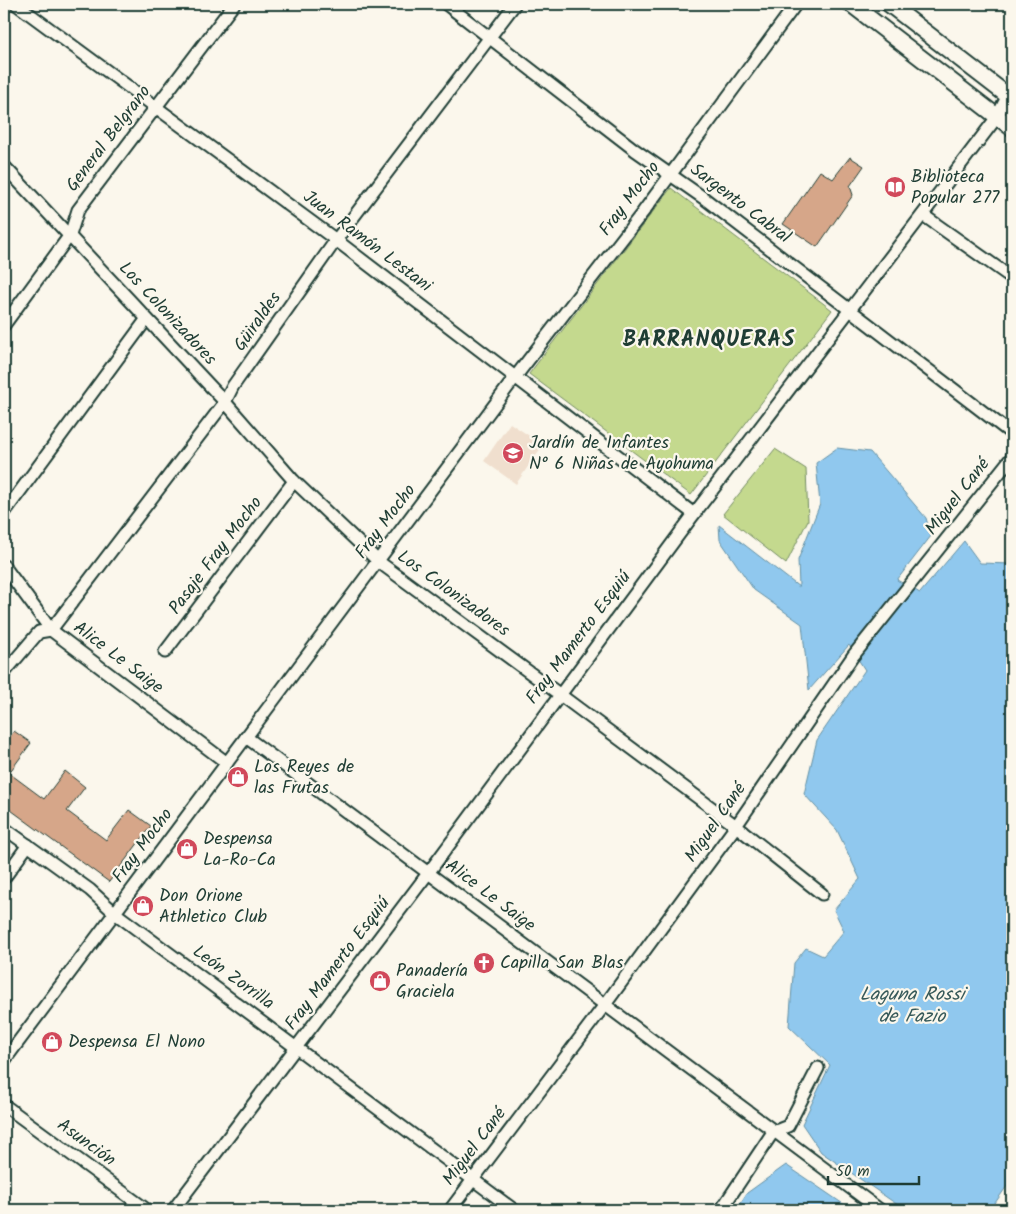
<svg xmlns="http://www.w3.org/2000/svg" width="1016" height="1214" font-family="Kalam,sans-serif">
	<style>
		.built { fill: #f0dfce }
		.green { fill: #c4d98e; stroke: #728b61 }
		.water { fill: #90c8ee; stroke: #6390a4 }
		.building { fill: #d6a689; stroke: #1f3d34 }
		.lines { fill: none; stroke-linecap: round; stroke-linejoin: round }
		.minor-casing { stroke: #1f3d34; stroke-width: 15 }
		.major-casing { stroke: #1f3d34; stroke-width: 19 }
		.minor { stroke: #fbf7ec; stroke-width: 11 }
		.major { stroke: #fbf7ec; stroke-width: 15 }
		.labels { text-anchor: middle; dominant-baseline: central; stroke-width: 4.5; stroke-linejoin: round; paint-order: stroke }
		.street-label { font-size: 18px; fill: #1f3d34; stroke: #fbf7ec }
		.poi-label { font-size: 18px; fill: #1f3d34; stroke: #fbf7ec; text-anchor: start }
		.water-label { font-size: 19px; font-style: italic; fill: #365959; stroke: #fbf7ec }
		.district-label { font-size: 22px; font-weight: bold; letter-spacing: 1px; fill: #1f3d34; stroke: #fbf7ec }
	</style>
	<rect width="100%" height="100%" fill="#fbf7ec"/>
	<filter id="ink" filterUnits="userSpaceOnUse"><feTurbulence type="fractalNoise" baseFrequency=".02" numOctaves="2"/><feDisplacementMap in="SourceGraphic" scale="10" xChannelSelector="R" yChannelSelector="G"/><feConvolveMatrix kernelMatrix="1 2 1 2 8 2 1 2 1" color-interpolation-filters="sRGB"/></filter>
	<g filter="url(#ink)">
		<path class="built" d="M510,423l33,22 -27,39 -32,-23z"/>
		<g class="green">
			<path d="M671,188l161,122 -141,185 -162,-121z"/>
			<path d="M775,449l31,20 2,51 -22,44 -63,-50z"/>
		</g>
		<g class="water">
			<path d="M837,448l33,4 56,66 5,18 -34,44 23,13 44,-52 16,22 32,1v615l-22,31h-85l-84,-58 -19,-28 28,-59 -41,-39 5,-63 12,-15 17,8 21,-25 -10,-21 26,-31 -23,-49 -33,-36 13,-54 48,-70 -16,-25 -40,45 -7,-66 -48,-34 -34,-50 -1,-15 80,62 -1,-27 22,-56 -4,-41z"/>
			<path d="M786,1165l66,45h-116l11,-17z"/>
		</g>
		<g class="building">
			<path d="M850,157l14,9 -14,20 3,9 -36,52 -34,-23 37,-53 13,8z"/>
			<path d="M14,731l17,12 -22,30 35,26 21,-28 20,16 -18,24 39,29 23,-30 22,16 -42,56 -105,-77v-60z"/>
		</g>
		<g class="lines">
			<g class="minor-casing">
				<g id="minor">
					<path d="M16,4l320,236 358,274"/>
					<path d="M446,4l189,146 70,49 307,235"/>
					<path d="M4,166l221,236 69,79 85,81 180,132 177,132 86,68"/>
					<path d="M923,215l89,63"/>
					<path d="M4,325l66,-90 8,-25 156,-206"/>
					<path d="M4,513l142,-193"/>
					<path d="M4,566l47,64 176,133"/>
					<path d="M165,652l129,-171"/>
					<path d="M4,673l35,-41 12,-2 174,-228 8,-16 103,-146 179,-236"/>
					<path d="M246,737l634,473"/>
					<path d="M4,828l86,62 25,23 399,297"/>
					<path d="M4,878l24,-33"/>
					<path d="M4,1061l512,-685 127,-164 153,-208"/>
					<path d="M4,1105l143,105"/>
					<path d="M173,1210l256,-338 265,-358 303,-397 15,-30"/>
					<path d="M450,1210l154,-204 132,-180 117,-170 159,-199"/>
					<path d="M721,1210l52,-78 15,-6 30,-58"/>
				</g>
			</g>
			<g class="major-casing">
				<g id="major">
					<path d="M851,4l161,124"/>
					<path d="M889,4l123,95"/>
				</g>
			</g>
			<use href="#minor" class="minor"/>
			<use href="#major" class="major"/>
		</g>
	</g>
	<defs>
		<g id="library-disc" transform="scale(1.125)"><circle r="9.5" fill="#d1495b" stroke="#fbf7ec"/><path d="M-6-4Q-3-5.5-.7-3.5V5Q-3 3-6 4ZM6-4Q3-5.5 .7-3.5V5Q3 3 6 4Z" fill="#fff"/></g>
		<g id="school-disc" transform="scale(1.125)"><circle r="9.5" fill="#d1495b" stroke="#fbf7ec"/><path d="M0-5L7-2L0 1L-7-2ZM-4 1L0 2.5L4 1V4Q0 6-4 4Z" fill="#fff"/></g>
		<g id="shop-disc" transform="scale(1.125)"><circle r="9.5" fill="#d1495b" stroke="#fbf7ec"/><path d="M-5-2.5h2.3a2.7 3.5 0 0 1 5.4 0H5L5.5 6h-11ZM-1.5-2.5h3a1.5 2.3 0 0 0-3 0Z" fill="#fff"/></g>
		<g id="church-disc" transform="scale(1.125)"><circle r="9.5" fill="#d1495b" stroke="#fbf7ec"/><path d="M-1.2-6h2.4v3.5h3.3v2.4h-3.3V6h-2.4V-.1h-3.3v-2.4h3.3Z" fill="#fff"/></g>
	</defs>
	<g fill-rule="evenodd">
		<use href="#library-disc" x="895" y="187"/>
		<use href="#school-disc" x="513" y="453"/>
		<use href="#shop-disc" x="238" y="777"/>
		<use href="#shop-disc" x="187" y="849"/>
		<use href="#shop-disc" x="143" y="906"/>
		<use href="#church-disc" x="484" y="963"/>
		<use href="#shop-disc" x="380" y="981"/>
		<use href="#shop-disc" x="52" y="1042"/>
	</g>
	<g class="labels">
		<g class="street-label">
			<text transform="translate(109 139) rotate(-53)">General Belgrano</text>
			<text transform="translate(630 199) rotate(-53)">Fray Mocho</text>
			<text transform="translate(740 204) rotate(37)">Sargento Cabral</text>
			<text transform="translate(367 242) rotate(37)">Juan Ramón Lestani</text>
			<text transform="translate(167 314) rotate(47)">Los Colonizadores</text>
			<text transform="translate(258 322) rotate(-55)">Güiraldes</text>
			<text transform="translate(958 497) rotate(-52)">Miguel Cané</text>
			<text transform="translate(386 522) rotate(-53)">Fray Mocho</text>
			<text transform="translate(216 556) rotate(-53)">Pasaje Fray Mocho</text>
			<text transform="translate(453 594) rotate(36)">Los Colonizadores</text>
			<text transform="translate(579 638) rotate(-53)">Fray Mamerto Esquiú</text>
			<text transform="translate(118 658) rotate(37)">Alice Le Saige</text>
			<text transform="translate(716 823) rotate(-55)">Miguel Cané</text>
			<text transform="translate(143 846) rotate(-53)">Fray Mocho</text>
			<text transform="translate(490 896) rotate(37)">Alice Le Saige</text>
			<text transform="translate(338 964) rotate(-53)">Fray Mamerto Esquiú</text>
			<text transform="translate(233 978) rotate(36)">León Zorrilla</text>
			<text transform="translate(86 1143) rotate(36)">Asunción</text>
			<text transform="translate(475 1147) rotate(-53)">Miguel Cané</text>
		</g>
		<g class="poi-label">
			<text x="911" y="177">Biblioteca<tspan x="911" dy="21">Popular 277</tspan></text>
			<text x="529" y="443">Jardín de Infantes<tspan x="529" dy="21">N° 6 Niñas de Ayohuma</tspan></text>
			<text x="254" y="767">Los Reyes de<tspan x="254" dy="21">las Frutas</tspan></text>
			<text x="203" y="839">Despensa<tspan x="203" dy="21">La-Ro-Ca</tspan></text>
			<text x="159" y="896">Don Orione<tspan x="159" dy="21">Athletico Club</tspan></text>
			<text x="500" y="963">Capilla San Blas</text>
			<text x="396" y="971">Panadería<tspan x="396" dy="21">Graciela</tspan></text>
			<text x="68" y="1042">Despensa El Nono</text>
		</g>
		<g class="water-label">
			<text x="912" y="995">Laguna Rossi<tspan x="912" dy="22">de Fazio</tspan></text>
		</g>
		<g class="district-label">
			<text x="709" y="340">BARRANQUERAS</text>
		</g>
	</g>
	<rect width="1016" height="1214" fill="none" stroke="#fbf7ec" stroke-width="20"/>
	<rect x="10" y="10" width="996" height="1194" fill="none" stroke="#1f3d34" stroke-width="2" filter="url(#ink)"/>
	<path d="M828 1176v8h91v-8" fill="none" stroke="#1f3d34" stroke-width="2.5"/>
	<text x="836" y="1176" font-size="15" fill="#1f3d34" stroke="#fbf7ec" stroke-width="4" paint-order="stroke">50 m</text>
</svg>
